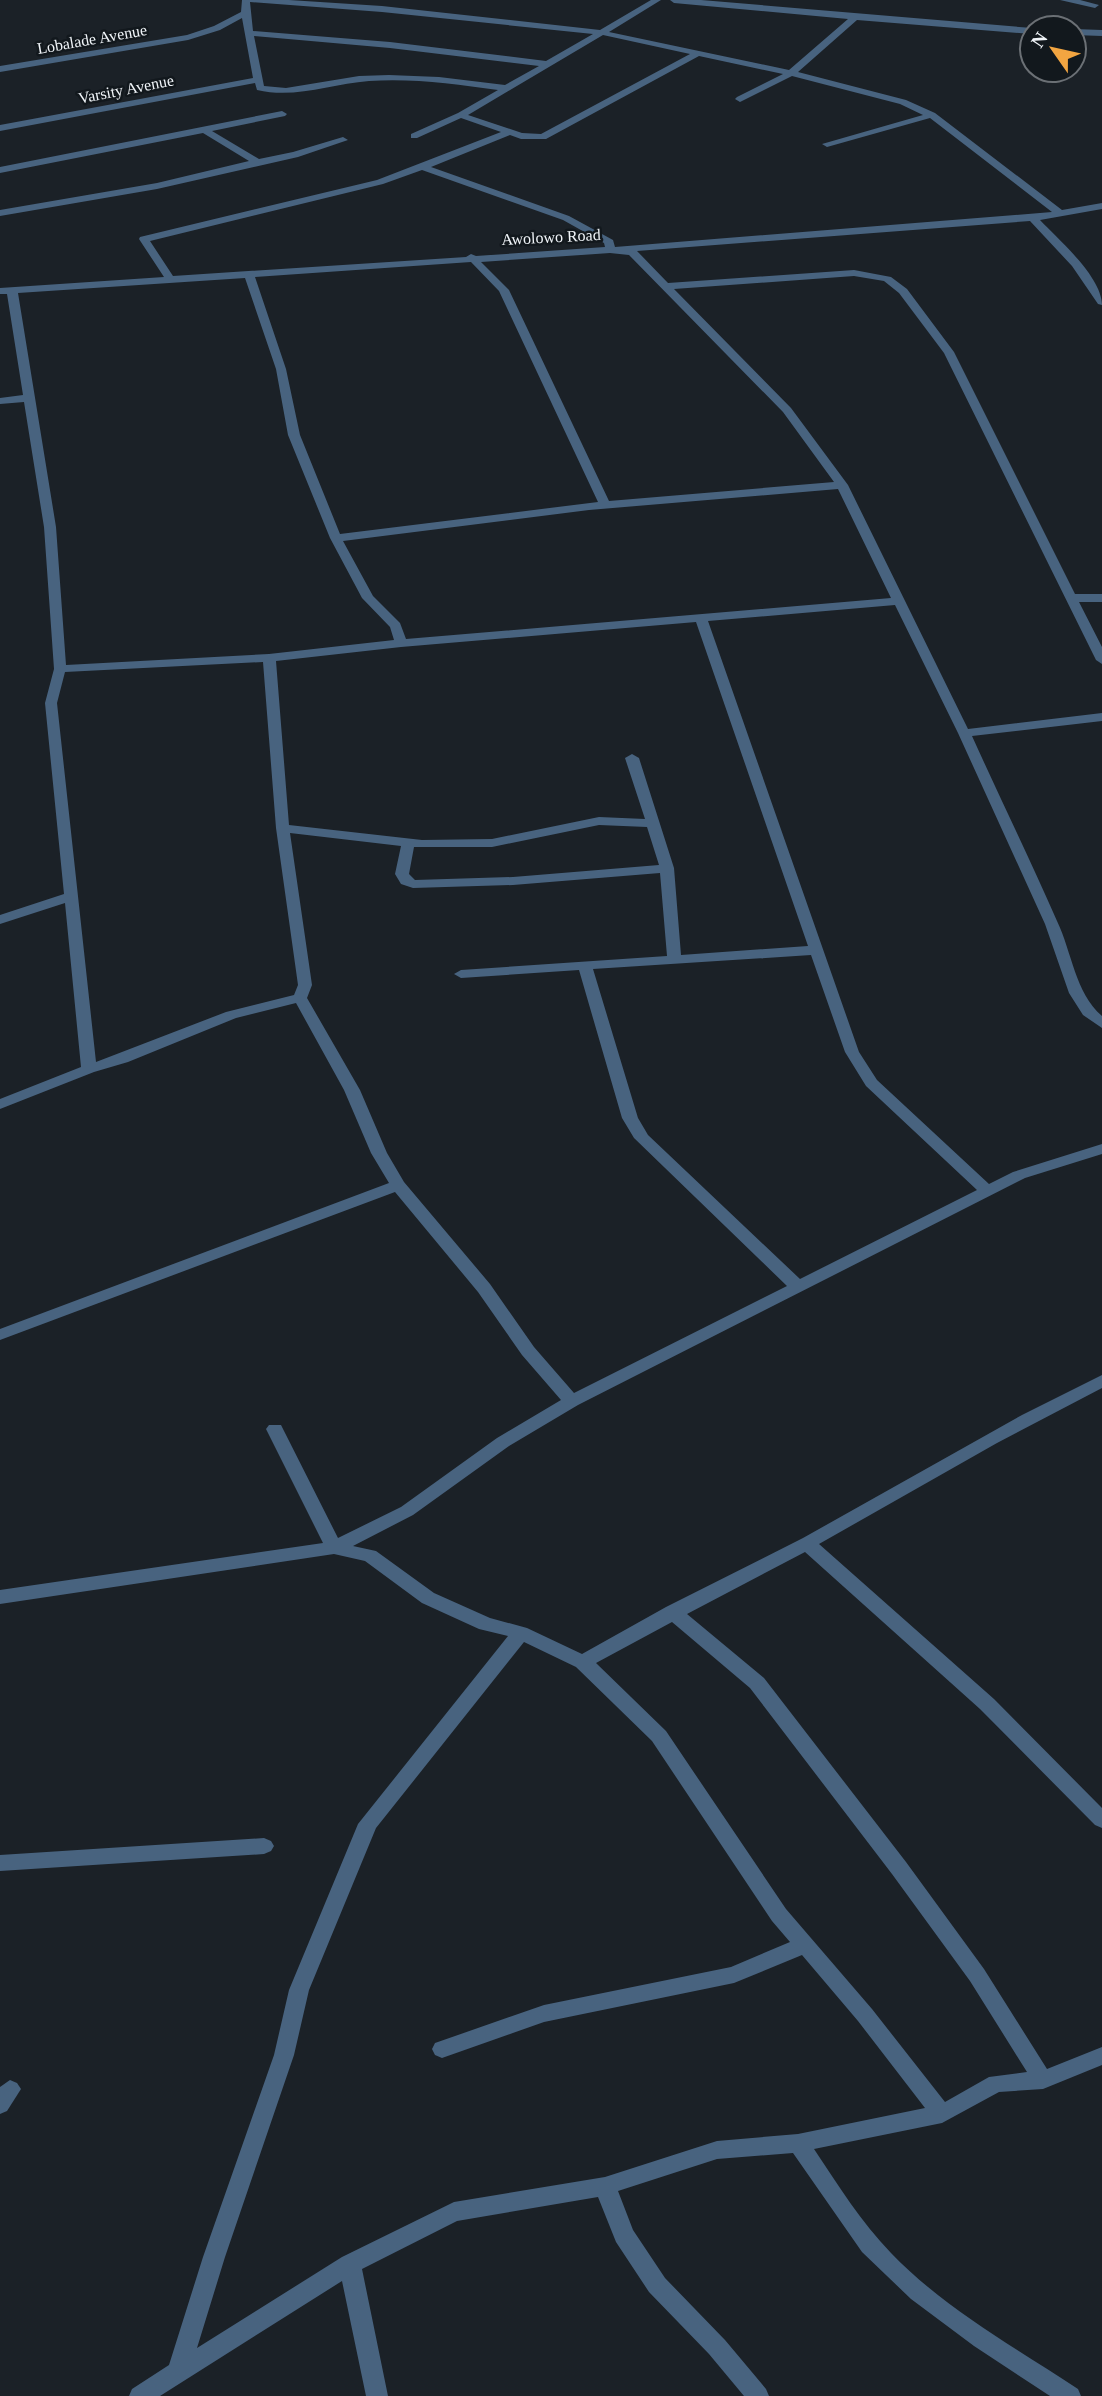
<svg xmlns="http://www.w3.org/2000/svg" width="1102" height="2396" font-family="Georgia,serif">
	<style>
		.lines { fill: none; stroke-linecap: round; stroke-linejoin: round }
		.street { fill: #48637f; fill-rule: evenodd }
		.labels { text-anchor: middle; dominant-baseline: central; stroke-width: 5; stroke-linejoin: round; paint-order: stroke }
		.far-street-label { font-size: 16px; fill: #f0f4f8; stroke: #12181d }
	</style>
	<rect width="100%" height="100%" fill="#1b2127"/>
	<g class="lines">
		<g class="street">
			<path d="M242,0h47l93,6 218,24 51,-30h10l-52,32 180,38 59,-51 -174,-16 -4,-3h31l331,28v6l-175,-14 -59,52 108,28 29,13 127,97 40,-7v6l-62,11c19,20 62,57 62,85l-4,-1 -26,-38 -42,-45 -393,30 31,32 186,-13 37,7 16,12 47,63 121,242h27v8h-23l23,45v17l-6,-4 -152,-307 -45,-60 -15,-12 -30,-5 -180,13 117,119 57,77 120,244 134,-16v8l-130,15c28,62 58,123 85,185 15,31 18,72 45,95v12l-19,-13 -14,-22 -24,-69 -87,-191 -63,-128 -187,16 151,431 18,28 112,104 24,-12 89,-28v10l-77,24 -447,227 -69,41 -96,69 -60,31 23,5 58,42 56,25 37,10 55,26 84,-47 137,-69 219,-123 80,-40v13l-105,55 -178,101 175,155 108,109v20l-7,-3 -115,-116 -175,-157 -118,62 77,64 142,184 78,107 63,100 55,-22v18l-59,24 -44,3 -57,31 -128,26c24,36 47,73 77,104 53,55 123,94 187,136l3,7h-31l-76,-50 -63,-47 -49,-47 -69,-99 -76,6 -99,32 15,39 32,48 60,62 41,49 3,7h-25l-35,-42 -60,-62 -33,-50 -18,-45 -141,24 -95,48 26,127h-22l-24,-115 -182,115h-31l3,-7 37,-24 34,-108 71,-202 15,-65 69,-166 150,-188 -29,-7 -57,-26 -57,-42 -31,-7 -334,50v-14l323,-47 -57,-114 3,-4h12l57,113 63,-31 96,-69 64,-38 -39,-45 -44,-63 -83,-100 -395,148v-11l389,-146 -18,-30 -27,-63 -48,-87 -60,15 -108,44 -34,10 -94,37v-10l81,-32 -16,-164 -65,21v-9l64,-21 -19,-191 9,-34 -10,-142 -20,-125 -24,2v-6l23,-3 -16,-101h-7v-6l164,-11 -25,-38 1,-2 237,-57 124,-48 -40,-14 -44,20h-6v-4l47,-21 40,-23c-43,-6 -86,-12 -129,-9 -38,3 -74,18 -112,9l-2,-7 -255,48v-6l253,-47 -11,-60 -22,12 -32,10 -188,32v-6l187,-31 27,-9 27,-14zM250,2l132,10 211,22 -47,27 -156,-19 -137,-11zM603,35l87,19 -149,80 -19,-1 -54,-18zM254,36l136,12 149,18 -34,19 -66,-8 -50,-2 -30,1 -73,12 -22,-2zM699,56l84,18 -46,23 -2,2 5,3 52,-26 108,28 23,11 -101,29 5,3 103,-29 122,94 -437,35 -2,-7 -44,-24 -138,-49 79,-32 11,4h25zM422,170l141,50 41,23 1,4 -129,9 -5,-2 -5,3 -293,19 -23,-35 233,-57zM610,253l19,2 154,157 51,70 -225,19 -100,-211 -28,-28zM471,262l28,29 99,211 -258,32 -40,-99 -14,-66 -31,-92zM245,278l31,91 12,66 42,103 32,60 28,29 4,13 -125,14 -203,11 -10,-138 -38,-234zM838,489l53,109 -485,41 -6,-16 -27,-27 -30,-55 246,-31zM696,622l112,324 -127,9 -7,-87 -35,-110 -7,-4 -7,4 20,61 -46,-2 -107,22 -70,1 -133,-15 -13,-164 125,-14zM263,662l13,166 22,157 -4,10 -68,17 -130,50 -39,-359 8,-31zM599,825l48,2 12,38 -146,12 -98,3 -6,-6 5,-27h78zM290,833l111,13 -6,28 6,10 12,4 100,-3 147,-12 7,83 -206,14 -7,4 7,4 118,-8 43,148 12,20 153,148 -213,107 -40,-46 -44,-63 -86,-102 -17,-29 -27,-63 -53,-92 5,-13zM811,955l34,97 21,34 111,104 -177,89 -152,-144 -10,-17 -45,-149zM672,1622l78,66 142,186 78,107 57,91 -38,5 -44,25 -73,-93 -86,-100 -120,-178 -70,-68zM524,1642l52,25 76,74 120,180 18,21 -59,25 -187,38 -109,38 -3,6 3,6 7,3 102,-36 190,-39 68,-28 56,66 67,87 -127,26 -81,7 -112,36 -151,25 -112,55 -145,91 28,-91 69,-202 15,-65 67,-162z"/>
			<path d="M1060,0h20l19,5 -4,3z"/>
			<path d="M1074,29l28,1v6l-28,-1z"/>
			<path d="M282,111l5,3 -2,2 -73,15 47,28 34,-7 50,-15 5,3 -50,17 -141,32 -157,27v-6l157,-27 92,-22 -46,-28 -203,40v-6z"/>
			<path d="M264,1838l7,3 3,5 -3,5 -7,3 -264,17v-16z"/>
			<path d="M10,2080l7,3 4,6 -14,22 -7,3v-27z"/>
		</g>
	</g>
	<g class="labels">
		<g class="far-street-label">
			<text transform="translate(92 39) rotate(-10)">Lobalade Avenue</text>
			<text transform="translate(126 89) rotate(-11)">Varsity Avenue</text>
			<text transform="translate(551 237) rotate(-3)">Awolowo Road</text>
		</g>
	</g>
	<g transform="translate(1053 49) rotate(304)"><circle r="33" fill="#12181d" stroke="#6b7075" stroke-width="2"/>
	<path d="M0-5L12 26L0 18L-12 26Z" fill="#f2a541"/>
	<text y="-10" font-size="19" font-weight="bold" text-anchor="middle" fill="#f0f4f8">N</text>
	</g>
</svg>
